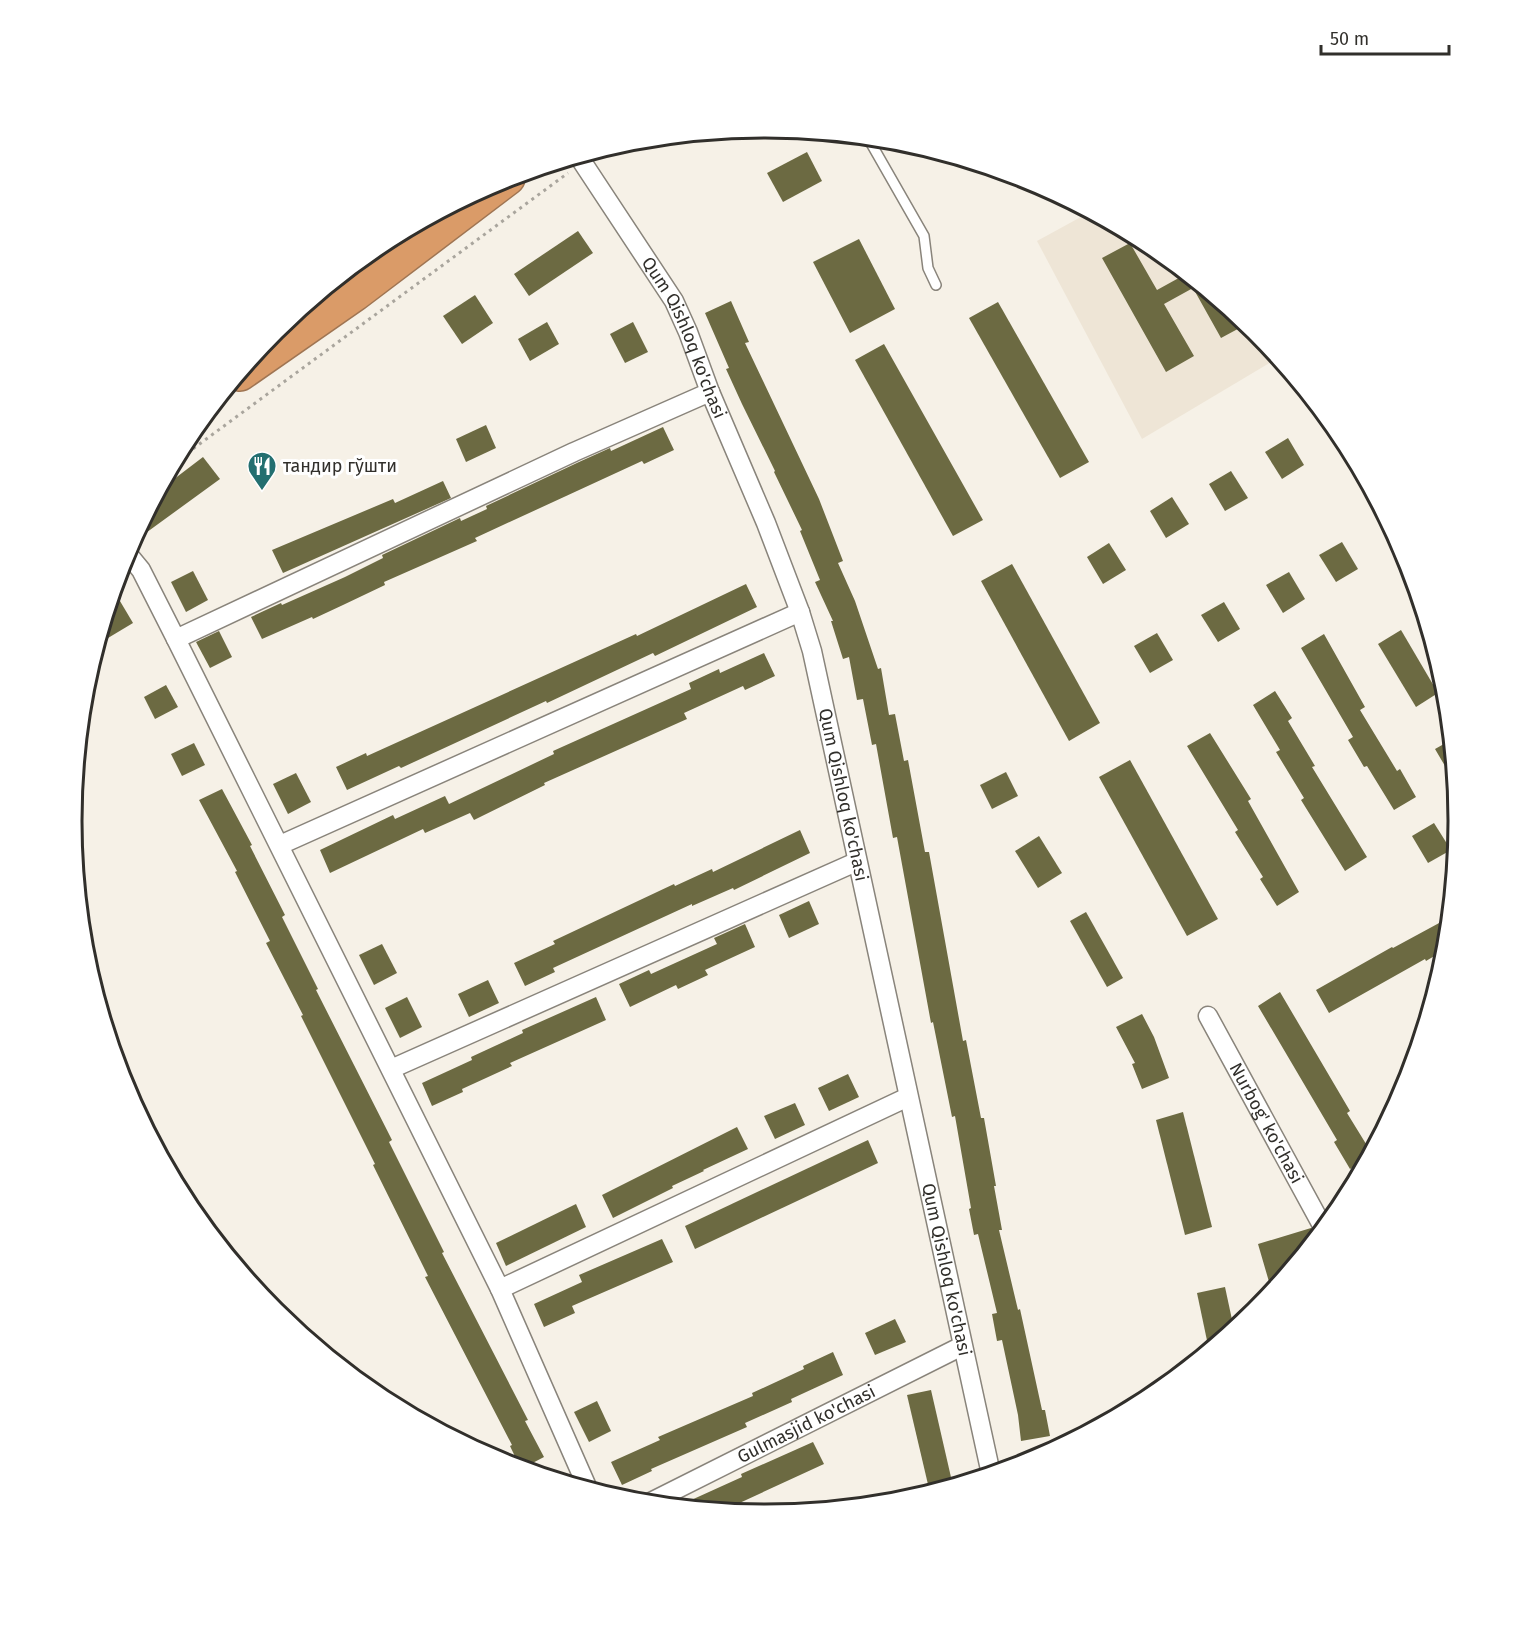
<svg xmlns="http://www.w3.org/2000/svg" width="1531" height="1643" font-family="'Fira Sans',sans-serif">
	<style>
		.built { fill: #eee5d6 }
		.building { fill: #6c6a42 }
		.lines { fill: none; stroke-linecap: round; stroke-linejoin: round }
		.lane-casing { stroke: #89847b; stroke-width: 12 }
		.street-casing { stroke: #89847b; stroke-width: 21 }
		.highway-casing { stroke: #9f7553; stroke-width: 36 }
		.path { stroke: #a9a59d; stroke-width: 3; stroke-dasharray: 3 4.5; stroke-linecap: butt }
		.lane { stroke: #fff; stroke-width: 9 }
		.street { stroke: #fff; stroke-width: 18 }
		.highway { stroke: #da9b68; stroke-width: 33 }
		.labels { text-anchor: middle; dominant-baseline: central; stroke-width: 6; stroke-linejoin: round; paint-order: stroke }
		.street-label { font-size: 18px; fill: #312f2b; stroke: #fff }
		.poi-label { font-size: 18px; fill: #312f2b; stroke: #fff; text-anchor: start }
		.rim { fill: none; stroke: #312f2b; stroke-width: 3 }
	</style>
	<rect width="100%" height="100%" fill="#f6f1e7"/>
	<path class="built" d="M1090,212l61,33 105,86 22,27 -136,81 -105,-198z"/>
	<g class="building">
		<path d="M807,152l15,29 -39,21 -16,-29z"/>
		<path d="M578,231l15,22 -64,43 -15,-22z"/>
		<path d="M859,239l36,70 -45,24 -37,-71z"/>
		<path d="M1130,243l27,47 29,-16 61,50 -26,14 -28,-50 -29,16 30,52 -28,16 -64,-114z"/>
		<path d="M475,295l18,28 -31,21 -19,-28z"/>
		<path d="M731,301l18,41 -4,1 74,156 24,62 -5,2 17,38 23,68 3,-1 8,47 6,-1 9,47 4,-1 17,92h4l34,189 3,-1 15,78h3l12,68h-2l8,44h-3l19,80 2,-1 22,101h3l5,26 -29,5 -3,-26 -16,-75 -5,1 -5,-27 5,-1 -19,-79 -4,1 -5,-26 2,-1 -16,-92 -3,1 -19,-95 -2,1 -34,-186 -4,1 -17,-94 -4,1 -9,-46 -6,1 -8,-43 -6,2 -12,-38h2l-18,-39 5,-2 -20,-49 2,-1 -28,-58 1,-1 -33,-67 -16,-35 3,-1 -24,-55z"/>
		<path d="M998,302l91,160 -29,16 -91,-160z"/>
		<path d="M547,322l12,22 -29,17 -12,-22z"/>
		<path d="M633,322l15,30 -23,11 -15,-29z"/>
		<path d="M884,344l99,176 -30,16 -98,-176z"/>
		<path d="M486,425l10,23 -30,14 -10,-23z"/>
		<path d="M663,427l11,23 -30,14 -2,-3 -167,77 2,3 -93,41 1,3 -42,20 -30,14 -1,-2 -50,22 -11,-22 30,-14 1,2 63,-28 38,-19 -1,-3 78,-37 1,3 26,-12 -1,-3 93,-44 31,-14 1,3z"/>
		<path d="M1288,438l16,27 -22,14 -17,-27z"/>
		<path d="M203,457l17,22 -88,64 29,-54z"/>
		<path d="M1231,471l17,27 -23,13 -16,-27z"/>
		<path d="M443,481l8,17 -168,75 -11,-23 121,-51 2,4z"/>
		<path d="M1172,497l17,27 -23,14 -16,-27z"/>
		<path d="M1342,542l16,27 -22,13 -17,-27z"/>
		<path d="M1109,543l17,27 -23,14 -16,-27z"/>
		<path d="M1012,564l88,159 -31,18 -88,-160z"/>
		<path d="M193,571l15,29 -22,12 -15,-30z"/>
		<path d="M1289,572l16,27 -22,14 -17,-28z"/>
		<path d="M746,584l11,23 -102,49 -2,-3 -106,50 -1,-2 -145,67 -2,-2 -52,24 -11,-23 30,-14 1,3 269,-122 1,2z"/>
		<path d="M114,591l19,32 -35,21z"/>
		<path d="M1224,602l16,27 -22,13 -17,-27z"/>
		<path d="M1401,630l37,63 -22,14 -38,-63z"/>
		<path d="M219,631l13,26 -22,11 -14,-26z"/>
		<path d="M1157,633l16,27 -23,13 -16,-27z"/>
		<path d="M1324,634l41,73 -5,3 37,61 3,-2 16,28 -22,13 -27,-44 -3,1 -16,-27 5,-3 -52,-89z"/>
		<path d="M764,653l11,23 -30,14 -2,-4 -59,27 3,6 -143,64 1,2 -71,35 -4,-7 -45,20 -2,-4 -93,44 -10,-23 73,-35 2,4 50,-23 4,8 105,-50 -1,-3 138,-62 -2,-6 30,-14 1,4z"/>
		<path d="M166,685l12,22 -23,12 -11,-22z"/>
		<path d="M1275,691l17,27 -4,3 27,45 -3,1 55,90 -22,14 -44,-71 3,-2 -28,-46 4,-2 -27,-45z"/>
		<path d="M1210,733l41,66 -3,2 51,91 -22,14 -17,-27 3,-2 -28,-45 3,-2 -51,-84z"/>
		<path d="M1451,740v3l4,40 -20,-34z"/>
		<path d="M194,743l11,22 -23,11 -11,-22z"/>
		<path d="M1130,760l88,159 -31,17 -88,-159z"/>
		<path d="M1006,772l12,24 -26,13 -12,-24z"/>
		<path d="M296,773l15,29 -23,12 -15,-30z"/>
		<path d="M222,789l30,56 -2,1 35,69 -3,2 36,72 -2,1 76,150 -3,2 55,110 -2,1 86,167 -3,1 19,36 -23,12 -11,-23 2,-1 -87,-168 3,-1 -55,-111 2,-1 -74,-148 2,-1 -37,-72 4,-2 -35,-69 2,-1 -38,-71z"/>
		<path d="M1434,823l17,27 -23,13 -16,-27z"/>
		<path d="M800,830l10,23 -76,37 -1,-2 -41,18v-2l-50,23 -89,41 2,4 -30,14 -11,-23 41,-19 -2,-3 121,-57 1,2 37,-17 1,3z"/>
		<path d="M1039,836l23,37 -24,15 -23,-37z"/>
		<path d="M809,901l10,23 -30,14 -10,-23z"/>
		<path d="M1086,912l37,66 -16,9 -37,-66z"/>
		<path d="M1441,922l7,13 -2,14 -20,12 -1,-2 -96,54 -13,-23 76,-43 1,1z"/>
		<path d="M745,924l10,23 -50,23 3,5 -30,14 -2,-4 -46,22 -11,-23 30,-14 2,4 66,-30 -3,-6z"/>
		<path d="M382,944l15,29 -23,12 -15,-30z"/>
		<path d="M488,980l11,23 -30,14 -11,-23z"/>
		<path d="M1280,992l70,119 -3,2 24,39 -3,6 -18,11 -16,-27 3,-2 -79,-134z"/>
		<path d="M407,997l15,30 -22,11 -15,-30z"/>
		<path d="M596,997l10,23 -96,43 2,3 -50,23 1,3 -31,14 -10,-23 50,-23 -1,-3 52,-24 -1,-3z"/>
		<path d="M1142,1014l12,23 15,41 -27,11 -10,-25 3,-1 -19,-36z"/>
		<path d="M848,1074l11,23 -30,14 -11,-23z"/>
		<path d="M795,1103l10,22 -30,14 -11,-23z"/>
		<path d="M1183,1112l29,115 -27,8 -29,-115z"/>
		<path d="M737,1127l11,22 -45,21 1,1 -32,15 1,2 -60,30 -11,-23z"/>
		<path d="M868,1140l10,23 -183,86 -10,-23z"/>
		<path d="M576,1204l10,23 -80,39 -10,-23z"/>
		<path d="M1311,1228l6,10 -13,15 -11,4 2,7 -23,28 -14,-48z"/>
		<path d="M662,1239l11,23 -101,44 3,7 -31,14 -10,-23 48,-22 -3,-7z"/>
		<path d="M1225,1287l9,42 -25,21 -12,-57z"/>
		<path d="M895,1319l11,23 -31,13 -10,-22z"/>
		<path d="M833,1352l10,23 -52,24 1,3 -47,21 2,4 -96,42 1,2 -30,14 -11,-23 49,-22 -2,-3 95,-41 -1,-3 52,-24 -1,-3z"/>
		<path d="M931,1390l22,96 -23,7 -23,-98z"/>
		<path d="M597,1401l14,30 -22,11 -15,-30z"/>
		<path d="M813,1442l11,22 -91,42 3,6 -58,-6 64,-29 -1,-3z"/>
	</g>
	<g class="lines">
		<g class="lane-casing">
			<path id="lane" d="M868,138l56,98 4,32 8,17"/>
		</g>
		<g class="street-casing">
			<g id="street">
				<path id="s1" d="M579,157l95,144 14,31 22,60 56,131 34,89 12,39 179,823"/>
				<path d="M127,553l14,17 35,69 324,650 88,200"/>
				<path d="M176,639l398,-187 136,-60"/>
				<path d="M280,845l520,-233"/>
				<path id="s2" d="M1208,1016l116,213"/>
				<path d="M391,1069l465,-207"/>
				<path d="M500,1289l408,-192"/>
				<path id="s3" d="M649,1503l313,-157"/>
			</g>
		</g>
		<g class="highway-casing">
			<path id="highway" d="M240,374l115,-80 153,-116"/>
		</g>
		<path class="path" d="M175,462l393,-289"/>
		<use href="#lane" class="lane"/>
		<use href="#street" class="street"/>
		<use href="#highway" class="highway"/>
	</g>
	<defs>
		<g id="restaurant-pin" transform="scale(1.5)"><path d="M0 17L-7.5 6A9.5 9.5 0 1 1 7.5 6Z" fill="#236f70" stroke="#fff"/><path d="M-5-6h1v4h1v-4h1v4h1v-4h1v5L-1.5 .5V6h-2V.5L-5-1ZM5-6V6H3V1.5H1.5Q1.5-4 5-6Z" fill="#fff"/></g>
	</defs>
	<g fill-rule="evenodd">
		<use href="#restaurant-pin" x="262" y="466"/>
	</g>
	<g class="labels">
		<g class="street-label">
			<text stroke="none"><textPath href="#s1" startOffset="210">Qum Qishloq ko'chasi</textPath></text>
			<text stroke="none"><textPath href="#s1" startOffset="696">Qum Qishloq ko'chasi</textPath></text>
			<text stroke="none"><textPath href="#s2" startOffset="122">Nurbog' ko'chasi</textPath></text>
			<text stroke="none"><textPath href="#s1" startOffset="1182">Qum Qishloq ko'chasi</textPath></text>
			<text stroke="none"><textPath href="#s3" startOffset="176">Gulmasjid ko'chasi</textPath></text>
		</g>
		<g class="poi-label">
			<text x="283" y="466">тандир гўшти</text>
		</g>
	</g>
	<path d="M0 0H1531V1643H0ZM82 821a683 683 0 1 1 1366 0a683 683 0 1 1-1366 0Z" fill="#fff" fill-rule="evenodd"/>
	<path class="rim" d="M82 821a683 683 0 1 1 1366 0a683 683 0 1 1-1366 0Z"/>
	<path d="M1321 45v9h128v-9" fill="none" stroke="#312f2b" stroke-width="3"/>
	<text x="1330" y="45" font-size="18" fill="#312f2b" stroke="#ffffff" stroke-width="4.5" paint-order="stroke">50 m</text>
</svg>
